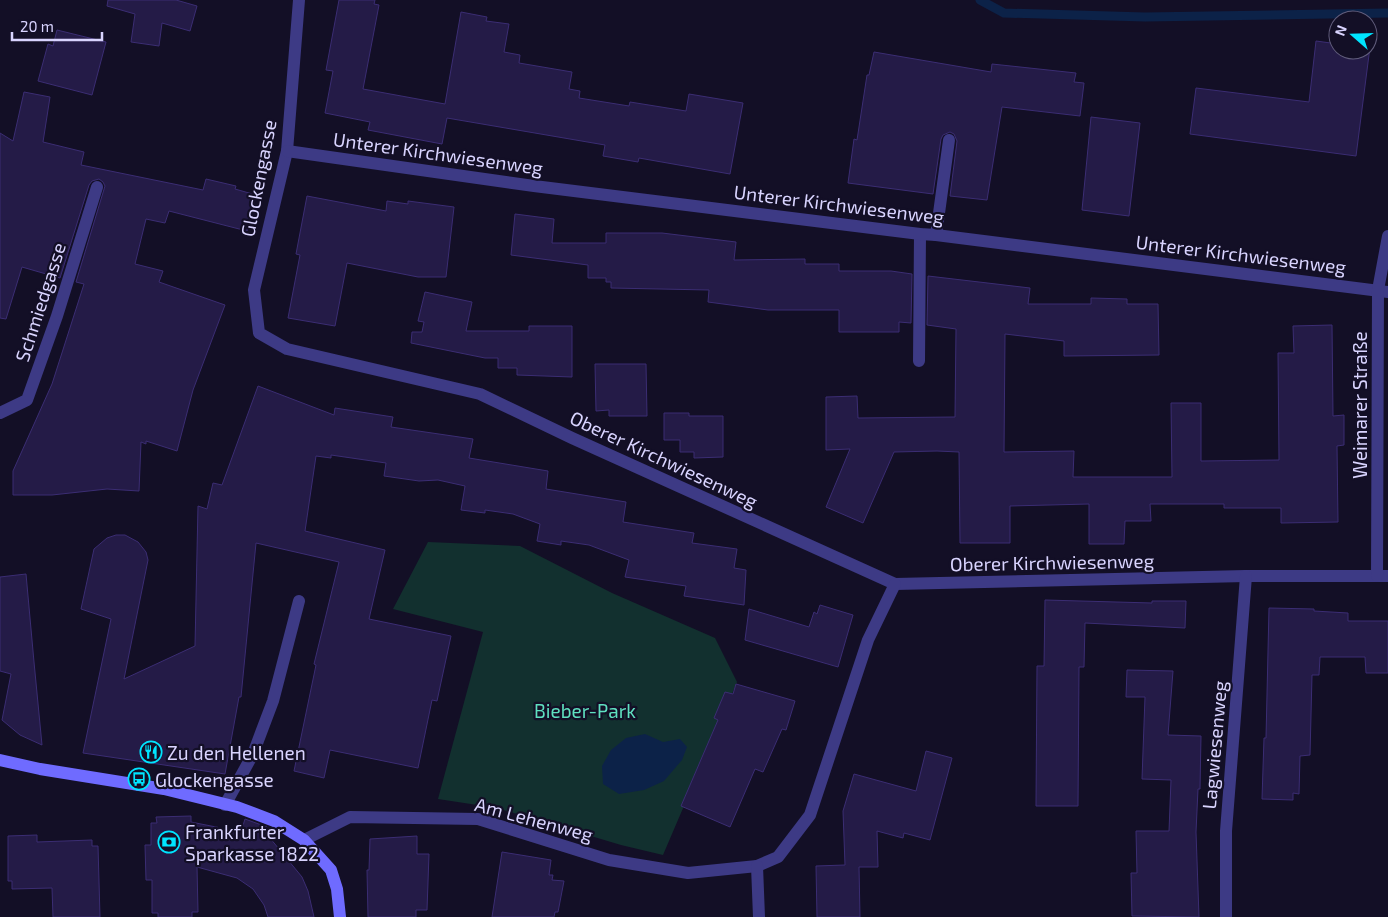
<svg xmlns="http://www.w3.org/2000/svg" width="1388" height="917" font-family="'Exo 2',sans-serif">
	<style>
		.green { fill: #12302f }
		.water { fill: #0c2248 }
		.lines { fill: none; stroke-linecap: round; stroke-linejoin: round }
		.stream { stroke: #0c2248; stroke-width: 9 }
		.building { fill: #241b47; stroke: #3b2d73 }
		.lane { stroke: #3d3a85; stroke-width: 12 }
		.street { stroke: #3d3a85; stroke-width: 12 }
		.secondary { stroke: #6f6bff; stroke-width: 12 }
		.labels { text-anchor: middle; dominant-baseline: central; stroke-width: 4.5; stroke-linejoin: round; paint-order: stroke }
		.street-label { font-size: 19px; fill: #d9d4ff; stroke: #130f26 }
		.park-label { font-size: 19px; fill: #5fe0c0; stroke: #130f26 }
		.poi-label { font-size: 19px; fill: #d9d4ff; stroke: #130f26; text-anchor: start }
	</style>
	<rect width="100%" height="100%" fill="#130f26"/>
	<path class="green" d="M428,542l92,4 92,47 103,45 22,44 -74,173 -42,-10 -124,-37 -59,-9 45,-167 -90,-23z"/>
	<path class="water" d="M645,734l18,8 17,-3 7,8 -5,13 -18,21 -20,9 -25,4 -16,-10 -1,-18 9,-16 15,-12z"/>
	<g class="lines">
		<path class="stream" d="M980,0l24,13 141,4 243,-4"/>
	</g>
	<g class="building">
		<path d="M108,0h68l21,6 -7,25 -28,-8 -3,23 -28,-4 4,-28 -28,-8z"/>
		<path d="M339,0h36l-1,4 5,1 -16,84 82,15 16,-92 26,5 -1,4 23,3 -5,28 16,3 -1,8 53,9 -3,17 11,2 -1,7 50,8 1,-4 56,9 3,-17 54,9 -13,71 -91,-16 -1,4 -35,-6 2,-11 -158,-27 -5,26 -74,-14 2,-8 -45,-9 8,-42 -7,-1z"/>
		<path d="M57,30l49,12 -14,53 -54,-14 10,-37 5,2z"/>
		<path d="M1316,41l22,3v6h30v-3h2l-14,109 -166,-22 6,-46 113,14z"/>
		<path d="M874,52l117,20 1,-8 84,9 -2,9 10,1 -4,33 -78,-9 -15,93 -37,-4 7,-55 -3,-7 -4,-2 -7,3 -2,4 -8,55 -85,-11 6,-44 3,1 10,-65h2z"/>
		<path d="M24,92l26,5 -7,45 41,10 -3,13 122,25 3,-11 30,7 -1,3 21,6 -9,36 -78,-20 -4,12 -19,-4 -11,45 28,7 -4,11 66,23 -32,85 -16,61 -31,-10v3l-5,-2 -2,49 -32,-2 -55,6h-39v-24l39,-87 32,-100 -8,-2 29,-96 -2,-4 -4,-3 -7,2 -3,4 -29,93 -38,-11 -16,52 -6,-1v-185l13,8z"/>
		<path d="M1091,117l49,6 -11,93 -47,-6z"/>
		<path d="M307,196l79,15 1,-10 21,3v-3l46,6 -8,70h-28l-71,-14 -12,63 -47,-8 12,-63 -4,-1z"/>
		<path d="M515,214l39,5 -2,24h54v-10h56l74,9 -2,18 71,-1v5h34v7h52l21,3 -1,49 -12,-1v10h-60v-22h-71l-60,-8 1,-12 -98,-2v-6h-5v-4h-18v-13l-77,-10z"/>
		<path d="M928,276l102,12 -2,16h63v-6l36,1v5h31l1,51 -95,1v-15l-59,-7 -1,118 70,-1 -1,26h99l-1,-74h30v58l78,-1 -1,-107h16l-1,-27 39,-1 1,91 11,-1v30l-7,1 1,76 -57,1v-15h-57v-4h-74l1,17h-26l-1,23h-35v-40l-79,2v37h-50l-1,-91 -22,-1 -43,1 -31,71 -37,-16 24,-58 -24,1v-53l31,-1 1,22 97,-1 1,-88 -29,-4z"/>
		<path d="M425,292l47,10 -6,29h63v-5h43v51l-55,-2v-7h-19v-10h-13l-74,-15 1,-11h10l2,-10 -6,-1z"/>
		<path d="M595,364h51l1,52h-38v-6l-13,1z"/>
		<path d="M258,386l76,29 1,-7 58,9 -2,10 82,12 -4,19 79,13 -2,18 80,13 -3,20 71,11 -2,10 45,6 -3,19 12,2 -2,35 -60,-9 2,-10 -61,-9 4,-17 -40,-15 -28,-4v4l-24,-4 3,-17 -27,-10 -28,-4v3l-24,-3 4,-24 -27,-6 -19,1 -35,-5 2,-13 -55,-8v3l-15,-2 -11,75 80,19 -16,69 82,17 -14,65 -5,-1 -14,68 -88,-18 -6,28 -30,-7 22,-106 -2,-1 25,-102 -83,-19 -15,154h-2l-14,77 -142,-21 28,-134 -30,-10 13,-60 13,-11 9,-3h9l13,7 8,10 2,8 -24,119 71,-33 3,-140 9,3 6,-26 9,2z"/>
		<path d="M664,413h25v3h34v41l-29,1v-6h-14v-12h-16z"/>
		<path d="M26,574l8,88 8,83 -22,-10 -18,-15 9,-46 -11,-3v-94z"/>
		<path d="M1045,600l107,3v-2h34l-1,27 -100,-5 -1,44h-5l-1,139h-42l1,-140h7z"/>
		<path d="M820,605l33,10 -15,52 -93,-27 4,-31 60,18 5,-15 3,2z"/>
		<path d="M1269,608l45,1v2l34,2v8h40v52h-22l-1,-16h-45l-1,18h-7l-2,80 -10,1 -1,38 -6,-1v7l-31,-1 2,-61h2z"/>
		<path d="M1127,670l46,1 -5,64 33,1 -1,53h-2l-2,43 3,85 -67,-1 -1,-43h6l-1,-42h33l2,-51 -29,-1 3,-82h-19z"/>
		<path d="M736,684l59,17 -9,29 -4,-1 -19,43 -8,-3 -25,58 -49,-21 37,-86 -4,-2 11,-26 8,2z"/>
		<path d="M926,751l26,7 -22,82 -26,-7 -1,5 -26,-7 1,36h-19l1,50h-43l-1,-51 29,-1 -2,-54 11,-37 62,17z"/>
		<path d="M191,816v6l50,10 4,-13 22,8 -2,5 37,45 6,14 6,26h-46l-4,-12 -11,-16 -16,-11 -40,-11 1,45h-6v5h-34v-4h-6v-33h-6l-1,-35h6v-22h6l-1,-6z"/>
		<path d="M37,835v7l55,-2v6h6l2,71h-47l-1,-29 -40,1v-8h-4v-45z"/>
		<path d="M417,836v18h12l-2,56h-11v7h-48l-1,-47h2l1,-31z"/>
		<path d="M502,852l49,8 -2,15h4l-1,5 12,1 -6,31h-3l-1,5h-62z"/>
	</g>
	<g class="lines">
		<g class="lane">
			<path d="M936,235l13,-95"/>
			<path d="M919,361l1,-127"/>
			<path d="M225,805l28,-51 20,-53 26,-100"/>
		</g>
		<g class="street">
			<path d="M299,0l-12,151 -33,139 5,43 28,16 193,45 92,44 323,146 351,-8h142"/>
			<path d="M287,151l247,35 386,48 16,1 452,57"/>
			<path d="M0,413l27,-13 30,-84 40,-129"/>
			<path d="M1377,576l1,-286 10,-54"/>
			<path d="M304,840l46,-23 128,2 131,41 79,13 69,-7 21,-9 32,-42 58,-175 27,-56"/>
			<path d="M757,866l2,51"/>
			<path d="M1226,917v-86l20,-255"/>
		</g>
		<path class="secondary" d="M0,760l40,9 124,20 73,18 37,14 30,19 27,30 6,19 3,28"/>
	</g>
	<defs>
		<g id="restaurant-ring" transform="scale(1.125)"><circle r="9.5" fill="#130f26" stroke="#00e5ff" stroke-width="1.5"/><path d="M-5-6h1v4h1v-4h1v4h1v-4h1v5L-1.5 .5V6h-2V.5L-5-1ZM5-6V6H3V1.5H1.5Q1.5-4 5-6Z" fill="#00e5ff"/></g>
		<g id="bus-ring" transform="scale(1.125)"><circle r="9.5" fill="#130f26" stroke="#00e5ff" stroke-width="1.5"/><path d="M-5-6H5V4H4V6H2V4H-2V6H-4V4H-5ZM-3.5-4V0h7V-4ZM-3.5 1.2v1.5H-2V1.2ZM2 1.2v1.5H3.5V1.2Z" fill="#00e5ff"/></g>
		<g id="bank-ring" transform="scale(1.125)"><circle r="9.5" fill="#130f26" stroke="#00e5ff" stroke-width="1.5"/><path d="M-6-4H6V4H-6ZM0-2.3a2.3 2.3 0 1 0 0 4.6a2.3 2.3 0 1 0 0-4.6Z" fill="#00e5ff"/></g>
	</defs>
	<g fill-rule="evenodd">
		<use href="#restaurant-ring" x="151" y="752"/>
		<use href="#bus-ring" x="139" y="779"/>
		<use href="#bank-ring" x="169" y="842"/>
	</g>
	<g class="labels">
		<g class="street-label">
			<text transform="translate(438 153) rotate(8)">Unterer Kirchwiesenweg</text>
			<text transform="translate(258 178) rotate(-79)">Glockengasse</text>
			<text transform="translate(839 204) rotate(7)">Unterer Kirchwiesenweg</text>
			<text transform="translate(1241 254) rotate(7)">Unterer Kirchwiesenweg</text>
			<text transform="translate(40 302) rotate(-72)">Schmiedgasse</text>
			<text transform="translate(1359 405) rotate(-90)">Weimarer Straße</text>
			<text transform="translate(664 459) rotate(25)">Oberer Kirchwiesenweg</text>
			<text transform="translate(1052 562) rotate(-1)">Oberer Kirchwiesenweg</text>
			<text transform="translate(1214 745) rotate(-85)">Lagwiesenweg</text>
			<text transform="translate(534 819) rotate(15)">Am Lehenweg</text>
		</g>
		<g class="park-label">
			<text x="585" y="710">Bieber-Park</text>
		</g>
		<g class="poi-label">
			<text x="167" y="752">Zu den Hellenen</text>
			<text x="155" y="779">Glockengasse</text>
			<text x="185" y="831">Frankfurter<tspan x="185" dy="22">Sparkasse 1822</tspan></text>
		</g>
	</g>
	<g transform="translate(1353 35) rotate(290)"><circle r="24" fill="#130f26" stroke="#625e7d"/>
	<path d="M0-4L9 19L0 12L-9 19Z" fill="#00e5ff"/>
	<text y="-8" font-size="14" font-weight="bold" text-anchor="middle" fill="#d9d4ff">N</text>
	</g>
	<path d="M12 32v8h90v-8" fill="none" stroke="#d9d4ff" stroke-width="2.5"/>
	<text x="20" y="32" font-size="15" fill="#d9d4ff" stroke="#130f26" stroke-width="4" paint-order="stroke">20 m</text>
</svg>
